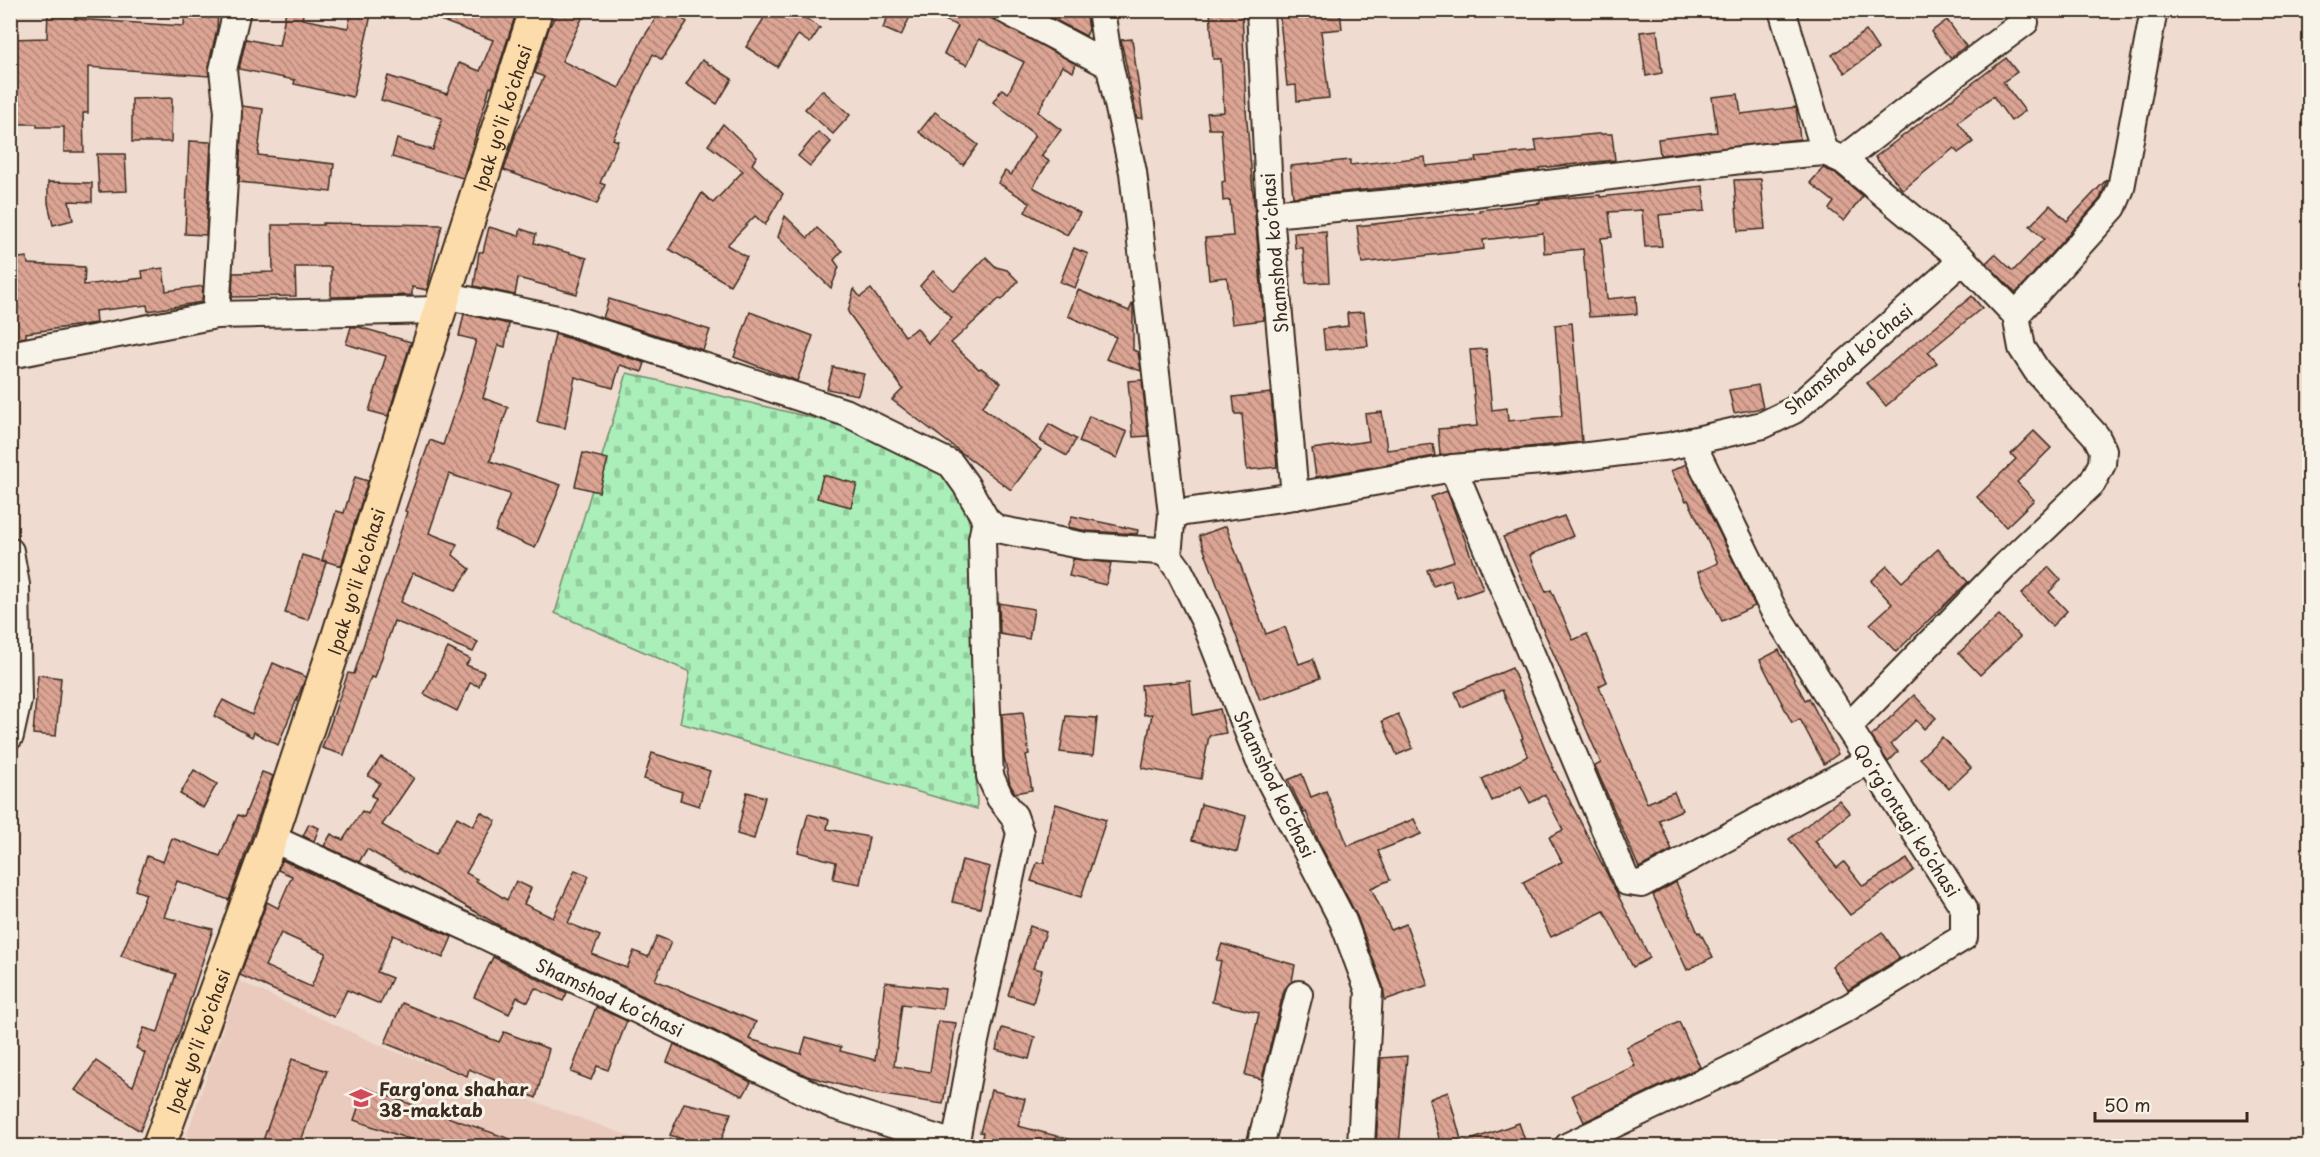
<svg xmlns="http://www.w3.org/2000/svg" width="2320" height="1157" font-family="'Playpen Sans',sans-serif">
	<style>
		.built { fill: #e9cabd }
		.cemetery { fill: url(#cemetery-stones); stroke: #728c6c; stroke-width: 1.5 }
		.building { fill: url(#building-back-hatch); stroke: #3b2a1e; stroke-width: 1.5; fill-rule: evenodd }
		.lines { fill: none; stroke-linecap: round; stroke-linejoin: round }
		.minor-casing { stroke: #3b2a1e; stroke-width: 30 }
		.major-casing { stroke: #3b2a1e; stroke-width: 36 }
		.minor { stroke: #f7f3e8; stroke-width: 26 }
		.major { stroke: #fddcac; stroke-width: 32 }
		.labels { text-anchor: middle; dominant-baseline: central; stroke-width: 6; stroke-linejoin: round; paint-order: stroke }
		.street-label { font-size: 18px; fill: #3b2a1e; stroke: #f7f3e8 }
		.poi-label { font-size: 18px; font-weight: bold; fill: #3b2a1e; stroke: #f7f3e8; text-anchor: start }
	</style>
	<defs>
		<pattern id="cemetery-stones" width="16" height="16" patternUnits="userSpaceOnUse" patternTransform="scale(1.5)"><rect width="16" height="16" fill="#aaefba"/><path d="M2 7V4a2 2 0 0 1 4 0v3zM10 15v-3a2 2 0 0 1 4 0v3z" fill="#93cd9f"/></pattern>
		<pattern id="building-back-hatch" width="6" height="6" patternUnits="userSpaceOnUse" patternTransform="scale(1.5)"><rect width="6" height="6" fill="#dba494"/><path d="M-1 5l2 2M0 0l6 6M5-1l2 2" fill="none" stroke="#b38678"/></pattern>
	</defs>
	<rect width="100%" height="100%" fill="#efdbcf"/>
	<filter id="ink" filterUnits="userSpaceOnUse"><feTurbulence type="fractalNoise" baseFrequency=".0167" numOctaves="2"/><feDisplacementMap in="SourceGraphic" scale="12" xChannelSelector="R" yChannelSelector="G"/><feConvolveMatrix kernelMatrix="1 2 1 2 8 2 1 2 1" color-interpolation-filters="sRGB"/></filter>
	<g filter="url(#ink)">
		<path class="built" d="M239,981l149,68 269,97h-474z"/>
		<path class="cemetery" d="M627,373l231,56 84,38 17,20 12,42 6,280 -297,-86 10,-51 -135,-59z"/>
		<g class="building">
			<path d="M48,10h27v9l109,7 1,-16h33l-1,19 -9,38 1,9 -121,-9v46h-5l1,39h-20v-25h-27v-3h-27v-85l37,-1z"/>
			<path d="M286,10h18l-2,9 46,9 4,-18h20l-19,87 -59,-13 1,-4 -56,-11 7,-30 33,7z"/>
			<path d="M419,10h98l-25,78 -2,-1 -27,91 -71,-21 5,-18 36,11 9,-32 -61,-18 7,-24 59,18 12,-31 21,8 13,-31 -74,-28z"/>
			<path d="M558,10h28l-24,51 57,27 23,-48 19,-30h8l18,12 -25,38 -9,-6 -40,85 5,2 -18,42 5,2 -8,19 -93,-34 12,-37 28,-56 -9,-4 14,-45z"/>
			<path d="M769,10h24l27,18 -10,15 -12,-8 -21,32 -31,-20z"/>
			<path d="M891,10h22l-12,26 -18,-8z"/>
			<path d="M924,10h52l100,54 -3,8 -11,-6 -24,46 23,18 -20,26 8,5 -16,26 47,26 -13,22 -42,-23 5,-9 -32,-20 7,-12 6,4 24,-40 -42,-33 9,-13 6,4 16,-31 -45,-23 -12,26 -23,-11 14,-28z"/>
			<path d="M1046,10h35l5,2 3,17 -3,7 -42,-22z"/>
			<path d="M1210,10h32l4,100 18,210 -32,4 -5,-47 -18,2 -4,-41 28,-2 -3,-36 -7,1 -1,-19 3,-1 -4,-52h-12l-2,-16 17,-1 -3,-53h-8z"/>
			<path d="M1279,10h61l2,19 -21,2 8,67 -32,3 -1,-16 -9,1z"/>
			<path d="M1947,20l19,26 -16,12 -19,-26z"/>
			<path d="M1657,30l5,43 -16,3 -6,-44z"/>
			<path d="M1866,31l12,18 -33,24 -13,-18z"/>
			<path d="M1132,39l11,79h-6l-16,-78z"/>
			<path d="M2006,58l11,14 -14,10 22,29 -14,10 -18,-25 -35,26 15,20 -15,11 -4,-5 -51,42 -28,-33z"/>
			<path d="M702,60l30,19 -15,25 -31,-20z"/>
			<path d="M822,90l28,25 -17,19 -28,-25z"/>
			<path d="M1738,94l3,20 55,-7 4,32 -140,16 -2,-16 59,-7 -5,-35z"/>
			<path d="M172,98l-1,44h-39v-43z"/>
			<path d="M242,106l21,3 -5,46 76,9 -3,28 -92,-10z"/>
			<path d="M935,112l43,33 -15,20 -44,-33z"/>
			<path d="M723,124l34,32 -5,8 31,30 -18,31 -10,-9 -28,29 20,12 -17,28 -61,-36 33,-56 11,10 30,-32 -35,-26z"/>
			<path d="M818,132l13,10 -21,24 -12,-10z"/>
			<path d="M1597,134h15l3,26 -76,8v2l-96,12 -150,15 -3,-31 60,-6v5l75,-8 1,9 51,-5 -1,-4 61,-6 -2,-11z"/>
			<path d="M189,141l22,1 -5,93 -21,-1z"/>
			<path d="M97,154h28l2,37 -28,1z"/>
			<path d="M1823,168l12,5 28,23 -19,25 -15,-12 5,-7 -24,-19z"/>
			<path d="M1761,179l4,50 -27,2 -4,-51z"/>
			<path d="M2107,179l-7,20 -84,94 -30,-30 9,-9 18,17 31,-32 -14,-13 20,-21 17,16z"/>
			<path d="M48,182l44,1v19l-23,-1 4,19 -20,5 -5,-22z"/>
			<path d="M1703,186l2,25 -46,4 3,31 -17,1 -3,-37 -33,2 3,25 -11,1 6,61 29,-3 1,18 -48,3 -6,-68 -39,4 -1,-20 -60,7 1,9 -122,14 -5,-37 123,-14 -1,-2 61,-7v-3l60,-5v2z"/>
			<path d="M785,216l23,22 9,-10 25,23 -8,9 5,7 -8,21 -53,-51z"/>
			<path d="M323,223l119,2 -15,65 -15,-3v8l-81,2v-30h-36l1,29 -64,1 1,-24 40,-1 -1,-47h51z"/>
			<path d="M489,227l30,9 2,-7 15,5 -2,9 53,15 -10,36 -59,-16 -3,17 -41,-9 5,-34h4z"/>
			<path d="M1326,231l3,51 -23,1 -3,-35h-8l-1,-15z"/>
			<path d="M1074,248l14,6 -13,34 -15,-6z"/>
			<path d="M27,257l1,7 57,3 -1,18 59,-7 -1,-7 21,-3 3,23 37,-5 -1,16 -54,9 -1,-6 -52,6 1,12 -70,10v4l-16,3v-81z"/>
			<path d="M986,257l10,10 11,3 11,11 -16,19 -3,-1 -48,44 28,26 2,-1 20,15 -19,24 59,43 -30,40 -119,-90 11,-11 -55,-77 6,-23 6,8 11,-8 34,47 12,-8 11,15 24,-25 -32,-32 13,-15 21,20z"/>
			<path d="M1078,290l51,21 4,-9v48l5,2 3,19 -35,-12 10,-22 -48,-21z"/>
			<path d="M1972,296l10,12 -54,44 9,11 -51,43 -19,-23z"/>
			<path d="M609,299l101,31 -7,20 -100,-32z"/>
			<path d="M750,312l63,24 -16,45 -63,-24z"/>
			<path d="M1364,312l4,34 -43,4 -2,-21 25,-3 -1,-13z"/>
			<path d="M464,314l45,10 -4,23 -7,-2 -15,53 25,9 -18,54 71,24 -26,63 -40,-17 15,-37 -61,-20 -20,59 28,11 -4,11 17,14 -14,21 -43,-17 -12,29 77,40 -5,10 -79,-31 -19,57 -4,-1 -27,78 -22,-7 26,-75 6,1 53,-162 -2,-1 25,-71 13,5 20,-59 13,-46 -17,-4z"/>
			<path d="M1572,323l10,119 -142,13 -2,-26 39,-3 -7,-76 16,-1 6,61 15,-2 1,13 54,-5 -7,-91z"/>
			<path d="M351,327h8l52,15 -23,74 -19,-5 17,-55 -40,-12z"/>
			<path d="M555,334l90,29 -3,9 -22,-7 -7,23 -38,-11 -10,51 -28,-6z"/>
			<path d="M833,367l31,7 -6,21 -31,-6z"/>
			<path d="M1142,380l6,56 -15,1 -5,-56z"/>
			<path d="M1758,385l5,23 -29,5 -5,-23z"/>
			<path d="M1271,393l6,74 -30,3 -5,-56h-7l-2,-17z"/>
			<path d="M1382,412l5,38 46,-6 2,12 -119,21 -4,-28 57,-8 -4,-27z"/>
			<path d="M1089,416l38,16 -10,26 -38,-16z"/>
			<path d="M1049,424l27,15 -9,17 -27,-15z"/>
			<path d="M2034,431l17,17 -34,34 17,18 -28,27 -29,-30 39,-38 -5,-5z"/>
			<path d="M583,453l25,6 -9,33 -24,-6z"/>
			<path d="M1686,464l69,142 -33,15 -24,-49 20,-9 -30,-63 -2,1 -15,-30z"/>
			<path d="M823,475l34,9 -6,23 -34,-9z"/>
			<path d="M355,477l13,4 -27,85 -19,-6 14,-49 8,2z"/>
			<path d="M1447,491l36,98 -26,9 -6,-18 -18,6 -6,-16 27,-9 -23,-64z"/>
			<path d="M1072,516l66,14 -1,4 -50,-3 -19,-4z"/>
			<path d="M1564,516l9,20 -43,19 16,37 5,-2 22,50 14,-6 20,48 -8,4 48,117 27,-11 8,18 -23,10 13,30 -33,18 -44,-102 6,-3 -98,-226z"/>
			<path d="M1226,526l40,108 19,-7 14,37 14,-5 7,19 -60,22 -61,-164z"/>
			<path d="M1938,549l30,33 -72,70 -26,-28 22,-20 -21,-23 16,-15 15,16z"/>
			<path d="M302,555l24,7 -18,58 -23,-7z"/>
			<path d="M1073,559l38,4 -5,22 -37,-9z"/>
			<path d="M2049,567l12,13 -12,12 18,19 -15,15 -31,-32z"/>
			<path d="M999,603l35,6 -5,30 -29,-5z"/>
			<path d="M1999,615l21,22 -40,38 -21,-22z"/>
			<path d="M448,648l22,11 -4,6 18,7 -5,14 -9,-3 -13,28 -33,-17z"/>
			<path d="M1779,650l26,50 4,-2 29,56 -14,10 -24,-45 -8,4 -32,-63z"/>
			<path d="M273,663l33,14 -28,68 -24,-13 -2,5 -38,-21 9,-16 29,15z"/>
			<path d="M1512,668l42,102 96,188 -17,9 -29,-56 -53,26 -28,-55 39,-20 -13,-25 14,-7 -18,-35 -15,8 -9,-17 -29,15 -10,-22 46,-23 -7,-17 2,-1 -21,-48 -41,17 -6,-15z"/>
			<path d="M38,675l23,3 -5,58 -23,-2z"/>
			<path d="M1190,681l3,34 27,-6 6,24 -17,3 -8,43 -59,-11 10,-54 -8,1 -3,-30z"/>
			<path d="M1914,695l22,23 -12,11 -8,-9 -25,24 7,8 -10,10 -17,-26z"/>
			<path d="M1023,712l6,42 -3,1 6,35 -17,3 -5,-9 -6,-27 -2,-43z"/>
			<path d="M1398,714l15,34 -16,7 -15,-34z"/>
			<path d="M1066,716l31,2 -4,38 -33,-4z"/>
			<path d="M1942,737l29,31 -22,21 -29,-31z"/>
			<path d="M652,753l58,18 -11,35 -19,-6 2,-8 -38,-13z"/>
			<path d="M381,757l33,21 -32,47 53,30 22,-38 16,9 8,-14 15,9 -30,52 11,6 -1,2 31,19 9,-19 15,7 -7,16 29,14 22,-48 14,6 -21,47 32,13 -8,18 35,14 7,-17 14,6 9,-21 14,6 -16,38 101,42 -7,17 52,15 5,-17 35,10 -1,4 35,9 10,-78 60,7 -3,20 -40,-5 -8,62 36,6 8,-51 18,2 -13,81 -73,-11 -63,-17 -307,-150 -133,-77 -8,13 -35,-16 7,-12 12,6 19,-29 6,3 8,-16 -5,-2 9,-13 -12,-7z"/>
			<path d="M194,770l23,14 -14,24 -23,-14z"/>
			<path d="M262,772l11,4 -44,124 -52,-19 -13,36 49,12 -34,105 -39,97 -65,-41 21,-29 37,25 12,-33 -9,-5 8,-20 14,4 18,-58 -55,-18 25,-62 -11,-4 12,-34 16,6 9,-24 48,18 18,-41 6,2z"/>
			<path d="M1302,774l9,23 15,-6 22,55 66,-27 7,15 -43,17 12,29 -19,8 20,42 15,-6 22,61 -43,15 -2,-14 -26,-70 -38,-74 -13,-30 -2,1 -16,-33z"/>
			<path d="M747,792l18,5 -11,42 -17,-5z"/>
			<path d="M1839,800l11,13 -35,28 22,27 7,-6 19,24 44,-27 7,11 -64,45 -61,-76z"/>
			<path d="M1056,804l50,16 -25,77 -50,-16 6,-18h7l6,-41z"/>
			<path d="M1201,804l45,12 -9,36 -45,-12z"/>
			<path d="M808,814l21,5 -2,10 42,8 -9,47 -27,-5 3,-17 -38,-10z"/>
			<path d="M309,824l10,4 -5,13 -11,-5z"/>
			<path d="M282,860l170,77 -9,21 -50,-23 -16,37 15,6 -12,26 -33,-14 -13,27 -94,-42 27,-73 11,6 14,-32 -14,-6zM281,933l45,20 -15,34 -46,-21z"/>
			<path d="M962,860l28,7 -10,41 -28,-6z"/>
			<path d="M1676,882l22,51 2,-1 13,25 -26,13 -34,-75z"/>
			<path d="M1030,926l16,6 -13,36 9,2 -9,33 -25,-8z"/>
			<path d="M1882,932l18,26 -52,32 -16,-24z"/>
			<path d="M1222,944l73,21 -3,16 -8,9 -22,89 -17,-4 14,-62 -47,-11 9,-41 -5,-1z"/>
			<path d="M493,957l74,36 -4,8 -28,-13 -7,14 -11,-5 -8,17 -35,-17z"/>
			<path d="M402,1003l97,39 5,-10 45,17 -13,49 -67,-29 -2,7 -82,-33z"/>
			<path d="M596,1007l31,14 -19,49 -11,-4 -6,14 -20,-8z"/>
			<path d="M1679,1022l21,45 -116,55 -12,-27 63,-29 -9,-19z"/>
			<path d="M1002,1028l33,9 -6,22 -33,-9z"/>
			<path d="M674,1044l77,38 -8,14 -76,-34z"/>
			<path d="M1407,1056l-8,90h-23l5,-88z"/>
			<path d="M292,1059l35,12 -28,75h-38z"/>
			<path d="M365,1088l159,56v2h-95l-75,-26z"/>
			<path d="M991,1090l34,9 -7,27 58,15 -1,5h-95l3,-13 -3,-1z"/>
			<path d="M1448,1092l14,51 57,-20 8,23h-86l-12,-47z"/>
			<path d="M684,1103l47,10 -12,33h-17l-32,-11z"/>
		</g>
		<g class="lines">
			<g class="minor-casing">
				<g id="minor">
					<path d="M1005,10l104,55"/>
					<path d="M1101,10l8,53 24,109 39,342"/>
					<path d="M1260,10l10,204 25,282"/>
					<path d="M1782,10l43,142 18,8 120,100 53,55"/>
					<path d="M1843,160l77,-60 105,-78"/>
					<path d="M1270,214l132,-12 363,-45 60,-5"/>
					<path d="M444,295l118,25 285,93 104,51 15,21 20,35 11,9 88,17 75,5 8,4"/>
					<path d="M216,315l12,-203 -5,-42 14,-60"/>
					<path d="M2016,315l97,-108 8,-19 33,-178"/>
					<path d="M10,355l206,-40 224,-5"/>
					<path d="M1691,441l82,168 75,118"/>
					<path d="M1453,468l174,414 14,2 229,-124"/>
					<path d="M10,551l6,34 2,115 -8,36"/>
					<path d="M271,838l202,92 362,176 119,38"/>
					<path d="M955,1146l15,-82 50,-231 -6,-17 -14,-18 -10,-22 -4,-85 -4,-152 4,-19"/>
					<path d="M1260,1146l39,-152"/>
					<path d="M1361,1146l8,-155 -26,-70 -84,-161 -54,-138 -26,-52 -11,-15 4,-41 123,-18 158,-28 103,-8 114,-14 93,-21 31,-15 169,-150"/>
					<path d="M1568,1146l161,-76 120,-63 115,-70v-29l-116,-181 156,-160 88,-84 10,-19 1,-14 -7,-14 -59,-65 -15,-23 -6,-33"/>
				</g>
			</g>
			<g class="major-casing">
				<g id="major">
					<path id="s1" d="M159,1146l112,-308 65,-195 110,-353 90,-280"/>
				</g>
			</g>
			<use href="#minor" class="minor"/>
			<use href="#major" class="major"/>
		</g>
	</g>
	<defs>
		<g id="school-bare" transform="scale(1.8)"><path d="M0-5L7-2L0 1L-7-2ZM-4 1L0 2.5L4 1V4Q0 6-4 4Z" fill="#d1495b" stroke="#f7f3e8" stroke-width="2.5" paint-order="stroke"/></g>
	</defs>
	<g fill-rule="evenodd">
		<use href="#school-bare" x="361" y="1098"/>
	</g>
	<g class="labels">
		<g class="street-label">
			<text stroke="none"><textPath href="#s1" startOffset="1084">Ipak yo'li ko'chasi</textPath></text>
			<text transform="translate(1274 253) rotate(-95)">Shamshod koʻchasi</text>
			<text transform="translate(1848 359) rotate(-40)">Shamshod koʻchasi</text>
			<text stroke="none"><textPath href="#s1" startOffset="598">Ipak yo'li ko'chasi</textPath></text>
			<text transform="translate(1275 784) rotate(64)">Shamshod koʻchasi</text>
			<text transform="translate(1907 820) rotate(57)">Qoʻrgʻontagi koʻchasi</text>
			<text transform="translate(610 997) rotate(25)">Shamshod koʻchasi</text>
			<text stroke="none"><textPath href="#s1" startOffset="112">Ipak yo'li ko'chasi</textPath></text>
		</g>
		<g class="poi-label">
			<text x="379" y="1088">Farg'ona shahar<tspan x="379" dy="21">38-maktab</tspan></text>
		</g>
	</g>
	<rect width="2320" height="1157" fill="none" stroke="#f7f3e8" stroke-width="36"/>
	<rect x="18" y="18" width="2284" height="1121" fill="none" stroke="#3b2a1e" stroke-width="2" filter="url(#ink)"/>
	<path d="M2095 1112v9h152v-9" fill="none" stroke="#3b2a1e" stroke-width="3"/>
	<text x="2104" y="1112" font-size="18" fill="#3b2a1e" stroke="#f7f3e8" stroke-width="4.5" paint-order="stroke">50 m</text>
</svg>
